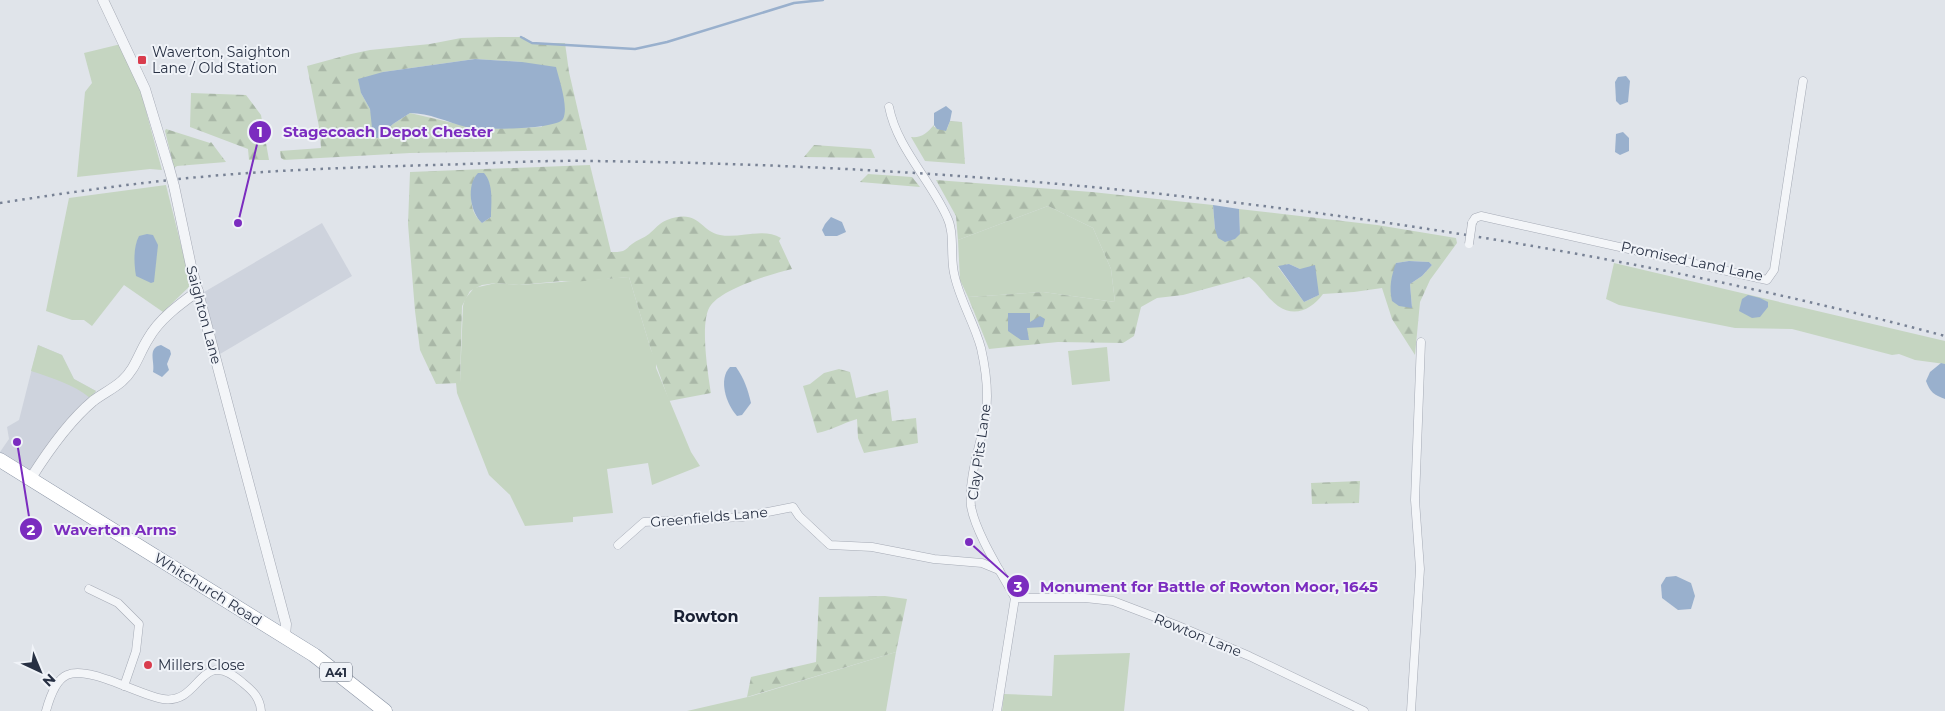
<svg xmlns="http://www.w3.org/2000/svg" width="1945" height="711" font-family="Montserrat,sans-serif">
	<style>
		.built { fill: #ced3dd }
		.grass { fill: #c5d5c1 }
		.forest { fill: url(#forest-firs); fill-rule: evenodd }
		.water { fill: #99b0cd }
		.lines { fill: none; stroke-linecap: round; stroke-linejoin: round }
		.stream { stroke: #99b0cd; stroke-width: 2.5 }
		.minor-casing { stroke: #a5aab5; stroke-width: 9 }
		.tertiary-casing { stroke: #a5aab5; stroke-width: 11 }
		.trunk-casing { stroke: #8690a2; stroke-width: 15 }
		.minor { stroke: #f3f5f8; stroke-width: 8 }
		.tertiary { stroke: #f3f5f8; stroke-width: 10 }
		.trunk { stroke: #fff; stroke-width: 14 }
		.rail { stroke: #788295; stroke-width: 2.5; stroke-dasharray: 2.5 5; stroke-linecap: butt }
		.minor-bridge-casing { stroke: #a5aab5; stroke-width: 9; stroke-linecap: butt }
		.tertiary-bridge-casing { stroke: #a5aab5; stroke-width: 11; stroke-linecap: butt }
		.minor-bridge { stroke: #f3f5f8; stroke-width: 8 }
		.tertiary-bridge { stroke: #f3f5f8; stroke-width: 10 }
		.poi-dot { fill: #d93c4d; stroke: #f0f3f8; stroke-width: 2 }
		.labels { text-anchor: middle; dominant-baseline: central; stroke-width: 4; stroke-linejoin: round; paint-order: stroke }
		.shield { fill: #f0f3f8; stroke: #636a79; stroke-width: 1 }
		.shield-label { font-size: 12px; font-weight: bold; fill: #273043 }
		.poi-label { font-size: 14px; fill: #273043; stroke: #f0f3f8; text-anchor: start }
		.street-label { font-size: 14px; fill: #273043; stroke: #f0f3f8 }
		.quarter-label { font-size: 16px; font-weight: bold; fill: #1a2134; stroke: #f0f3f8 }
		.leader { fill: none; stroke: #7b2cbf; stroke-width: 2 }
		.callout-dot { fill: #7b2cbf; stroke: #f0f3f8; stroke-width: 2 }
		.mark-label { font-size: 15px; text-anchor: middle; font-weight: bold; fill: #fff }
		.callout-label { font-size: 15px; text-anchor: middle; font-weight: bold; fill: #7b2cbf; stroke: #f0f3f8; stroke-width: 4; stroke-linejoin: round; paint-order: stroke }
	</style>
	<defs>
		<pattern id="forest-firs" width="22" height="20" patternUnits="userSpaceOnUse" patternTransform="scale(1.25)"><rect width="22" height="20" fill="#c5d5c1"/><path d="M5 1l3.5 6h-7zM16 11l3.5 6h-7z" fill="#a9b7a7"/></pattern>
	</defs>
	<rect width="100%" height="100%" fill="#e0e4ea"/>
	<g class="built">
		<path d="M322,223l30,53 -137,81 -16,-62z"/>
		<path d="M38,345l24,10 12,24 22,12 -66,80 -30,-19 9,-13 -2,-12 12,-7z"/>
	</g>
	<g class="grass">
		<path d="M121,44l18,41 23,85 -12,-1 -73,8 8,-85 7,-9 -8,-30z"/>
		<path d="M166,185l25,100 -28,27 -39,-27 -32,41 -8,-6h-12l-26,-9 23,-113z"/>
		<path d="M1048,206l45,22 18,41 4,33 -72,-10 -75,5 -8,-17 -2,-40z"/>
		<path d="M1614,263l331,78v23l-30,-4 -16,-6 -7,1 -100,-26 -57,-1 -116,-23 -13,-6z"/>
		<path d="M629,277l22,73 5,10v8l35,84 9,14 -48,19 -4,-22 -41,6 6,44 -40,4v5l-48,4 -15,-31 -21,-20 -32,-82 -1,-10 4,-1 3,-76 2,-7 9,-11 22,-5 23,2z"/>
		<path d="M38,345l24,10 12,24 22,12 -6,7c-17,-14 -38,-20 -59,-27z"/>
		<path d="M1107,347l3,34 -38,4 -4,-34z"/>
		<path d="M896,652l-10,59h-199l65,-15z"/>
		<path d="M1130,653l-6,58h-122l2,-17 48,2 2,-41z"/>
	</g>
	<g class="forest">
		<path d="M499,37h25l8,6h33l4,29 18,78 -177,3 -126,7 -3,-2 -1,-7 41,-3 -1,-14 -10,1 -1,-7 10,-1 -12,-61 44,-12 19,-4 60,-6 31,-6zM475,59l47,3 20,65 -63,2 -69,-16 -17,11 -15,13 -8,-28 -9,-16 22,-21z"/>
		<path d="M191,93l55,2 15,20 8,45h-20l-1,-11 -58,-22z"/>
		<path d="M950,121l12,1 3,42 -40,-3 -14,-24c11,1 16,-4 23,-12v2l13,2z"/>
		<path d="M166,129l44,14 1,-1 15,20 -49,4 -3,2 -9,-37z"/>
		<path d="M814,145l57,4 4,9 -71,-1z"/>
		<path d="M590,165l21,87c4,0 9,0 12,-1 3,-1 6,-5 9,-7 5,-4 12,-6 17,-10 6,-5 10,-11 18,-14 33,-12 32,11 53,15 20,4 42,-8 61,3l-2,3 13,28c-21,5 -68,19 -81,36 -12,14 -3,69 0,88l-42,8 -18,-51 -22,-73 -56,5 -11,-1 -43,4 -23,-2 -14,2 -12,6 -8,15 -2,77 -24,1 -16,-34 -5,-39 -7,-87 2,-52zM474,178l16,7 1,32 -9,6c-15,-14 -10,-28 -8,-45z"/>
		<path d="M868,174l44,3 8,10 -60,-5z"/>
		<path d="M936,180l156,12 121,13 2,24 3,5h22l-1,-25 138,16 79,13 1,5 -27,37 -10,22 -5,53 -23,-36 -10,-31 -28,4 -31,2c-11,15 -28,24 -45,12 -11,-8 -18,-21 -29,-29l-66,18 -26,3 -16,9 -7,29 -11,7 -65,-1 -69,7 -21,-52 75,-5 72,10 -4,-33 -18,-41 -45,-22 -90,34 -2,-24zM1409,261l20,1 3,3 -10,11 -12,8 2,24 -16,-45zM1289,264l11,5 19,26 -15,7 -26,-35z"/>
		<path d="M839,369l11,3 6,26 32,-8 4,31 24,-3 2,25 -54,10 -6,-15 -1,-19c-14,4 -27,12 -40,14l-14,-47 7,-2 14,-11z"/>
		<path d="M1360,481l-1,22 -47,1 -1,-21z"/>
		<path d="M885,596l22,3 -11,53 -149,45 4,-20 65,-15 3,-65z"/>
	</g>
	<g class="water">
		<path d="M475,59l47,3 34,5c3,12 13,41 7,52 -7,11 -84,11 -97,8 -19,-5 -37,-14 -56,-14l-17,11 -15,14 -5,-1 -3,-28 -9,-16 -3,-14 25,-7z"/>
		<path d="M1626,76l4,5 -2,21 -8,3 -4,-4 -1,-19 3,-5z"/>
		<path d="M946,106l6,5 -2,10 -4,10 -9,-2 -3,-4v-12z"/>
		<path d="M1623,132l6,6v13l-9,4 -5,-3 1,-18z"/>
		<path d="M478,173h6c10,11 7,31 7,44l-9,6c-12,-11 -16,-38 -4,-50z"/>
		<path d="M1213,205l26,4 1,25 -5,5 -10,3 -7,-4 -3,-9z"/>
		<path d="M831,217l11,5 4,10 -9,4h-12l-3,-6 3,-6z"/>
		<path d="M147,234l6,1 5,10 -4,37 -3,1 -15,-7c-2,-12 -3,-29 3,-40z"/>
		<path d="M1409,261l20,1 3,3 -10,11 -12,8 2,24 -13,-2 -7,-5c-3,-14 -1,-24 4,-38z"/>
		<path d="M1289,264l11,5 15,-4 4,30 -15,7 -26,-36z"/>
		<path d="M1748,295l12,3 8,4v5l-8,10 -8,1 -13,-7 3,-12z"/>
		<path d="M1008,313h22v9l10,-6 5,3 -2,8 -16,1 2,12h-8l-13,-9z"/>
		<path d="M161,345l9,5 1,4 -4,10 2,6 -7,7 -9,-5c2,-11 -6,-24 8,-27z"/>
		<path d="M1941,363l4,1v35c-11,-4 -15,-7 -19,-18l4,-9z"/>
		<path d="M730,367h6c8,11 12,23 15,36l-9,12 -5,1c-11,-12 -19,-37 -7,-49z"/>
		<path d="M1676,576l15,7 4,13 -4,13 -13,1 -16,-12 -1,-13 5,-8z"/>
	</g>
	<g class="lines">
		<path class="stream" d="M521,37l11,6 103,6 32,-7 127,-39 29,-3"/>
		<g class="minor-casing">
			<g id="minor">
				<path d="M889,107c8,41 41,72 58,110 8,16 3,38 7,56 5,26 20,49 27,75 5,22 8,50 4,72 -5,26 -17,59 -14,86 4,26 31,68 44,92"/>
				<path d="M1472,223l3,-5 6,-2 286,64 7,-10 29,-189"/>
				<path d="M618,545l26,-23 98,-5 51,-10 6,9 31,29 42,2 62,12 48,4 17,7"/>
				<path d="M89,589l29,14 21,21 -3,27 -12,35"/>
				<path d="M1015,598h70l28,3 63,24 73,31 115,55"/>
				<path d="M46,711c3,-11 9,-31 21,-36 21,-10 72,20 96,24 39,6 36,-55 80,-16 10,8 17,15 18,28"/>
				<path d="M997,711l18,-113"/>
				<path d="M1411,711l9,-142 -5,-69 6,-158"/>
			</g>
		</g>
		<g class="tertiary-casing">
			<g id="tertiary">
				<path d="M103,0l42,89 24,79"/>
				<path d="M174,186l17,80 95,358 -1,12"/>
				<path d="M31,478c17,-27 37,-56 62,-77 9,-7 20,-12 29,-20 13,-11 17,-28 26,-42 11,-20 32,-35 50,-48"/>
			</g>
		</g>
		<g class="trunk-casing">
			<path id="trunk" d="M0,460l314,195 71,56"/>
		</g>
		<use href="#minor" class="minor"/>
		<use href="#tertiary" class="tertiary"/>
		<use href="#trunk" class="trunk"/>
		<path class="rail" d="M0,203c78,-12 156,-23 235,-29 65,-5 131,-7 197,-9 52,-1 105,-5 157,-4 194,2 388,13 581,34 261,29 521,73 775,141"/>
		<g class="minor-bridge-casing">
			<path id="minor-bridge" d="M1469,244l3,-21"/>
		</g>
		<g class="tertiary-bridge-casing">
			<path id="tertiary-bridge" d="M169,168l5,18"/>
		</g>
		<use href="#minor-bridge" class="minor-bridge"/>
		<use href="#tertiary-bridge" class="tertiary-bridge"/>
	</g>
	<g class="poi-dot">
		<rect x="137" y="55" width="10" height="10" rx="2.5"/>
		<circle cx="148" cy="665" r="5"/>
	</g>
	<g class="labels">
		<rect class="shield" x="320" y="662.5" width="32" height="19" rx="4"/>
		<g class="shield-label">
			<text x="336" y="672">A41</text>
		</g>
		<g class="poi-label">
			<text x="152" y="52">Waverton, Saighton<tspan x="152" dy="16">Lane / Old Station</tspan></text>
			<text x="158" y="665">Millers Close</text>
		</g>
		<g class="street-label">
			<text transform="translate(1692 261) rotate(12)">Promised Land Lane</text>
			<text transform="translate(204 315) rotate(75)">Saighton Lane</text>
			<text transform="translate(979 452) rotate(-82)">Clay Pits Lane</text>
			<text transform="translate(709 517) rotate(-5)">Greenfields Lane</text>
			<text transform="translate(208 589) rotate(32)">Whitchurch Road</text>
			<text transform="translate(1198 635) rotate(22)">Rowton Lane</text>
		</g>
		<g class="quarter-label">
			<text x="706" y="616">Rowton</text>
		</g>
	</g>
	<path class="leader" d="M238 223L260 132M17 442L31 529M969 542L1018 586"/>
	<g class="callout-dot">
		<circle cx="238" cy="223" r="5"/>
		<circle cx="17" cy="442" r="5"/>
		<circle cx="969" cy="542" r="5"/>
		<circle cx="260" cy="132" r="12"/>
		<circle cx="31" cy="529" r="12"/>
		<circle cx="1018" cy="586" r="12"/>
	</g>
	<g class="mark-label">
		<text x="260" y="137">1</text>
		<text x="31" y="535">2</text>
		<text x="1018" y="592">3</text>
	</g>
	<g class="callout-label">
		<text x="388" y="137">Stagecoach Depot Chester</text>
		<text x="115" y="535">Waverton Arms</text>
		<text x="1209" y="592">Monument for Battle of Rowton Moor, 1645</text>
	</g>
	<g transform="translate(40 671) rotate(136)" stroke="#f0f3f8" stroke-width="4" paint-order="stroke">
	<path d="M0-4L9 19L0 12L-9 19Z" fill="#273043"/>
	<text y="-8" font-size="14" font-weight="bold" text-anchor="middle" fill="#273043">N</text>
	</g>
</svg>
